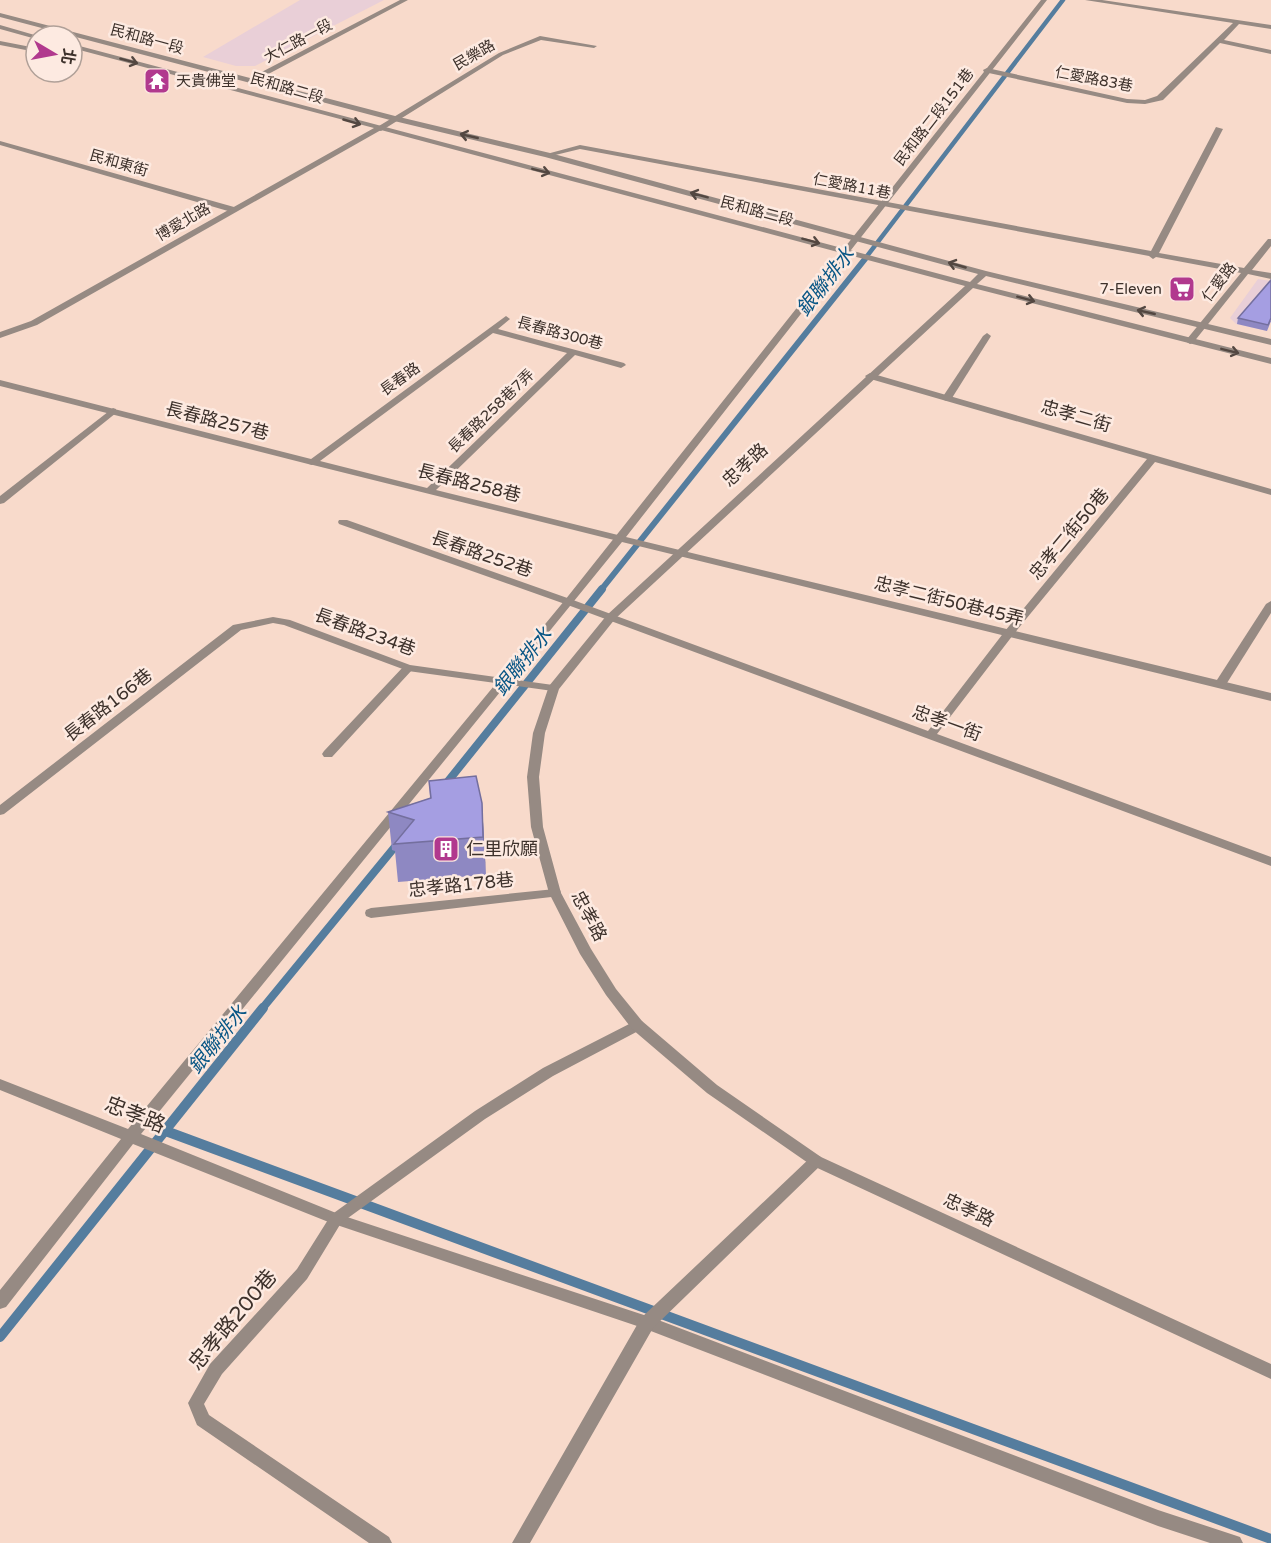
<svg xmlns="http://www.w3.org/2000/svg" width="1271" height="1543" font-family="'Varela Round','Noto Sans TC',sans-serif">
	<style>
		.commercial { fill: #e9cfd7 }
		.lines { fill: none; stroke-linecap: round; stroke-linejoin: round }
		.stream-far3 { stroke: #557d9e; stroke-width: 4.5 }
		.stream-far2 { stroke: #557d9e; stroke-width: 6 }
		.stream-far1 { stroke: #557d9e; stroke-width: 8 }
		.stream { stroke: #557d9e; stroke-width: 10 }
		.service { fill: #968a83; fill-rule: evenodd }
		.minor { fill: #968a83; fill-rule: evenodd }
		.tertiary { fill: #968a83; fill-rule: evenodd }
		.wall { fill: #8e88c2 }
		.shaded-wall { fill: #746f9e }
		.building { fill: #a59ee2; stroke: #746f9e; stroke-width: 1.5 }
		.oneway { stroke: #534741 }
		.labels { text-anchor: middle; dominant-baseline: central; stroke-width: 5; stroke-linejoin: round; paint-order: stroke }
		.far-street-label { font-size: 15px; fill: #3d312b; stroke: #fdeae1 }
		.far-poi-label { font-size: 15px; fill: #3d312b; stroke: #fdeae1; text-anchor: start }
		.street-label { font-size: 18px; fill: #3d312b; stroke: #fdeae1 }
		.poi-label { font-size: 18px; fill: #3d312b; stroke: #fdeae1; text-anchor: start }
		.water-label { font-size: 20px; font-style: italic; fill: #095685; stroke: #fdeae1 }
		.near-street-label { font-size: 21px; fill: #3d312b; stroke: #fdeae1 }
	</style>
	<rect width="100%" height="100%" fill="#f8dacb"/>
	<g class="commercial">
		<path d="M300,0h84l-129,66h-19l-33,-9z"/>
		<path d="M1258,279l13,2v40l-4,10 -31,-7 -6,-6z"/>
	</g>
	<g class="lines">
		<path class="stream-far3" d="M864,260l199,-260"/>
		<path class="stream-far2" d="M601,590l264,-331"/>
		<g class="stream-far1">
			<path d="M445,785l157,-196"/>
			<path d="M261,1010l137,-167"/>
		</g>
		<g class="stream">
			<path d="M163,1130l1108,409"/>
			<path d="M0,1337l263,-329"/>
		</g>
		<g class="service">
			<path d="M1041,0h6l-421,537 645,156v8l-649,-159 -481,592 200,81 312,103 505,192 76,25 6,2 3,6h-33l-52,-17 -515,-198 -312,-105 -198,-79 -127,163 -6,2v-19l121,-151 -121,-49v-11l128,50 437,-529z"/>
			<path d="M0,41l36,7v4l-36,-7z"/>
			<path d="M987,333l4,3 -39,62 -5,3 -3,-1 -2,-2 41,-62z"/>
			<path d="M0,380l315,80 2,2 -5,3 -312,-79z"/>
			<path d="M408,665l6,3 -2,2 -80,87h-8l-2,-3 2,-3 80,-85z"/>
		</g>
		<g class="minor">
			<path d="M1085,0h17l169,25v4l-32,-5 -15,16 47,10v4l-51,-11 -57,57 -18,4 -18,-1 -143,-31 -1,-2 4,-2 140,31 18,1 12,-4 76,-73z"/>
			<path d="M540,36l57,10 -3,2 -53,-8 -38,15 -122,76 -7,-2 125,-76z"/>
			<path d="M1216,127l7,2 -64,124 85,15 24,-29h3v7l-19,24 19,3v6l-23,-5 -55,69 -3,1 -5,-3 2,-2 54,-66 -85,-16 -3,2 -4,-3 -569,-107 -33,8 -4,-2 37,-10 571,106z"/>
			<path d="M0,141l234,66 1,2 -7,2 -228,-66z"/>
			<path d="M506,316l4,3 -12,10 126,34 2,2 -5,3 -46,-13 -139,135 186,46 1,2 -1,2h-8l-305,-76 -2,-2zM493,333l74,20 -140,135 -107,-27z"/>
			<path d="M870,373l401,116v6l-116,-33 -142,173 -76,99 334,123v9l-706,-262 -226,-80 -1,-2 1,-2h8l226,80 355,131 77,-100 142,-172 -280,-81 -2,-2z"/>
			<path d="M113,408l3,1v4l-112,90 -4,1v-8z"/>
			<path d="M1271,601v12l-44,70 -2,2h-8l-2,-2 51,-79z"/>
			<path d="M273,617l17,3 120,45 143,20 6,3 -6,3 -145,-20 -124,-46 -11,-2 -32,7 -237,184 -4,1v-10l233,-180z"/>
			<path d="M555,889l5,1 1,3 -1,3 -189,22 -5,-2 -1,-3 1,-3 5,-2z"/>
			<path d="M637,1020l5,1 2,4 -2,4 -89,47 -68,43 -144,104 -34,56 -85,95 -18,30 5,11 180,122 3,6h-23l-172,-118 -9,-22 22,-39 87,-95 34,-54 144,-104 68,-43z"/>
			<path d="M816,1155l5,2 2,4 -2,4 -168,163 -123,215h-18l129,-225 170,-161z"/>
		</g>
		<g class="tertiary">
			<path d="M400,0h8l-151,80 138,36 155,37 436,118 285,68v6l-285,-69 -9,8 294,74v6l-298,-76 -358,331 -56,70 -14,44 -6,44 4,50 18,66 30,56 25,40 26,32 75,64 104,72 450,207v15l-460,-214 -104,-72 -75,-64 -26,-34 -26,-41 -31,-61 -18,-66 -4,-50 6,-44 16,-47 58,-71 358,-329 -584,-156 -344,195 -37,13v-6l31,-11 343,-193 -302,-80v-4l898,238 8,-8 -433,-117 -155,-37 -390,-103v-4l250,65z"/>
			<path d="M0,25l38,11h1h-3v3l-36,-10z"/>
		</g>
	</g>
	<g class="wall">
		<path d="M1238,318l33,3 -4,10 -30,-7z"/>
		<path d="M429,781l53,22 4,72 -88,7 -3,-31 -3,-1 -4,-38 42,-14z"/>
	</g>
	<path class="shaded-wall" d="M482,803l2,38 2,34 -3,-38z"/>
	<g class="building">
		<path d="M1271,280v38l-3,7 -30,-7z"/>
		<path d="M476,776l6,27 1,34 -89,7 20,-24 -26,-8 43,-14 -2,-17z"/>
	</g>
	<defs><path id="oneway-shaft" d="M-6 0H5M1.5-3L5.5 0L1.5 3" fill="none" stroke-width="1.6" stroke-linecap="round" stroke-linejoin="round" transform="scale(1.5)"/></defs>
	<g class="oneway">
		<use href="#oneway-shaft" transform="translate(129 61) rotate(15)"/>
		<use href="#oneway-shaft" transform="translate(352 122) rotate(16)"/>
		<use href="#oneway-shaft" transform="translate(469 136) rotate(-167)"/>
		<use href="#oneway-shaft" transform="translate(541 171) rotate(14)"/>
		<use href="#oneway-shaft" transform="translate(699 195) rotate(-165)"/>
		<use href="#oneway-shaft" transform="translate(811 241) rotate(15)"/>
		<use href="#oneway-shaft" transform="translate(957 265) rotate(-164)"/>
		<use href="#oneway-shaft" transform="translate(1026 299) rotate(15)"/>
		<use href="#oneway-shaft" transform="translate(1146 312) rotate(-167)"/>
		<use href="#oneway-shaft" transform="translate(1230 351) rotate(14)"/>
	</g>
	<defs>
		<g id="temple-square" transform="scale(1.35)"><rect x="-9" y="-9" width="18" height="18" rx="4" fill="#b1398e" stroke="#fdeae1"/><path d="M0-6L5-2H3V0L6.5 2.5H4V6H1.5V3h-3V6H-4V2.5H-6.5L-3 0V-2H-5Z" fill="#fff"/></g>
		<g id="supermarket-square" transform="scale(1.35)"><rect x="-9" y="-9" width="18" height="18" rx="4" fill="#b1398e" stroke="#fdeae1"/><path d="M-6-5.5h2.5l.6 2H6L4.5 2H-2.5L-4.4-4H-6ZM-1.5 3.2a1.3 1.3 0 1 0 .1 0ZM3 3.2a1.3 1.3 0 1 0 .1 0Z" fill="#fff"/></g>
		<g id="building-square" transform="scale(1.35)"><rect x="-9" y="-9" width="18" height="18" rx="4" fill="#b1398e" stroke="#fdeae1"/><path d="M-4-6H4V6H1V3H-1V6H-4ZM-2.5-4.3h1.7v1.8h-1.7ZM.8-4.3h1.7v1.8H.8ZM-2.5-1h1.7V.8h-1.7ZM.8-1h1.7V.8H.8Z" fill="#fff"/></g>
	</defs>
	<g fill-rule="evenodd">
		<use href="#temple-square" x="157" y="81"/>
		<use href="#supermarket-square" x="1182" y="289"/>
		<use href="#building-square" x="446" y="849"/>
	</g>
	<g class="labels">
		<g class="far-street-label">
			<text transform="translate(147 39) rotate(15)">民和路一段</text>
			<text transform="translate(298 41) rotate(-28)">大仁路一段</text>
			<text transform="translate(474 55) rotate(-30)">民樂路</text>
			<text transform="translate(1094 79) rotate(11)">仁愛路83巷</text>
			<text transform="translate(287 88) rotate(16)">民和路二段</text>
			<text transform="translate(934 117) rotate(-52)">民和路二段151巷</text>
			<text transform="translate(119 163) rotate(16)">民和東街</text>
			<text transform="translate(852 186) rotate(11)">仁愛路11巷</text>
			<text transform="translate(757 211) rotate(15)">民和路二段</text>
			<text transform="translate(183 222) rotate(-30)">博愛北路</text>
			<text transform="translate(1219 282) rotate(-52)">仁愛路</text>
			<text transform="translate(560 333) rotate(15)">長春路300巷</text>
			<text transform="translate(400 379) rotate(-36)">長春路</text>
			<text transform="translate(491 411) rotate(-44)">長春路258巷7弄</text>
		</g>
		<g class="far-poi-label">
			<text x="176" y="81">天貴佛堂</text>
			<text x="1162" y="289" text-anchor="end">7-Eleven</text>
		</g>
		<g class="street-label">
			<text transform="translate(1076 416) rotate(16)">忠孝二街</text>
			<text transform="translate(217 421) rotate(14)">長春路257巷</text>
			<text transform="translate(745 465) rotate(-43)">忠孝路</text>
			<text transform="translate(469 483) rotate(14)">長春路258巷</text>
			<text transform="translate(1069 534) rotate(-50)">忠孝二街50巷</text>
			<text transform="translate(482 554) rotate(19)">長春路252巷</text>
			<text transform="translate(949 601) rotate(14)">忠孝二街50巷45弄</text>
			<text transform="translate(365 632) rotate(20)">長春路234巷</text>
			<text transform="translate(108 705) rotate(-38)">長春路166巷</text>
			<text transform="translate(947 723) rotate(20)">忠孝一街</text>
			<text transform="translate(461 885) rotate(-6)">忠孝路178巷</text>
			<text transform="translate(589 916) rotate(62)">忠孝路</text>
			<text transform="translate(969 1210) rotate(25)">忠孝路</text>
		</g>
		<g class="poi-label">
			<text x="466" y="849">仁里欣願</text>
		</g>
		<g class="water-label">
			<text transform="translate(826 282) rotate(-52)">銀聯排水</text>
			<text transform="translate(523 662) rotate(-51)">銀聯排水</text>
			<text transform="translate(218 1040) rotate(-51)">銀聯排水</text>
		</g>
		<g class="near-street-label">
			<text transform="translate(135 1115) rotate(22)">忠孝路</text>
			<text transform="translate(233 1320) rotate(-50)">忠孝路200巷</text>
		</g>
	</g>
	<g transform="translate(54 54) rotate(100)"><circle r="28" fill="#fdeae1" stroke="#b0a098" stroke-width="1.5"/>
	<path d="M0-4.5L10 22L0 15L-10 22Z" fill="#b1398e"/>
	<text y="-9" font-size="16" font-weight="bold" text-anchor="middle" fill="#3d312b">北</text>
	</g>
</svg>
